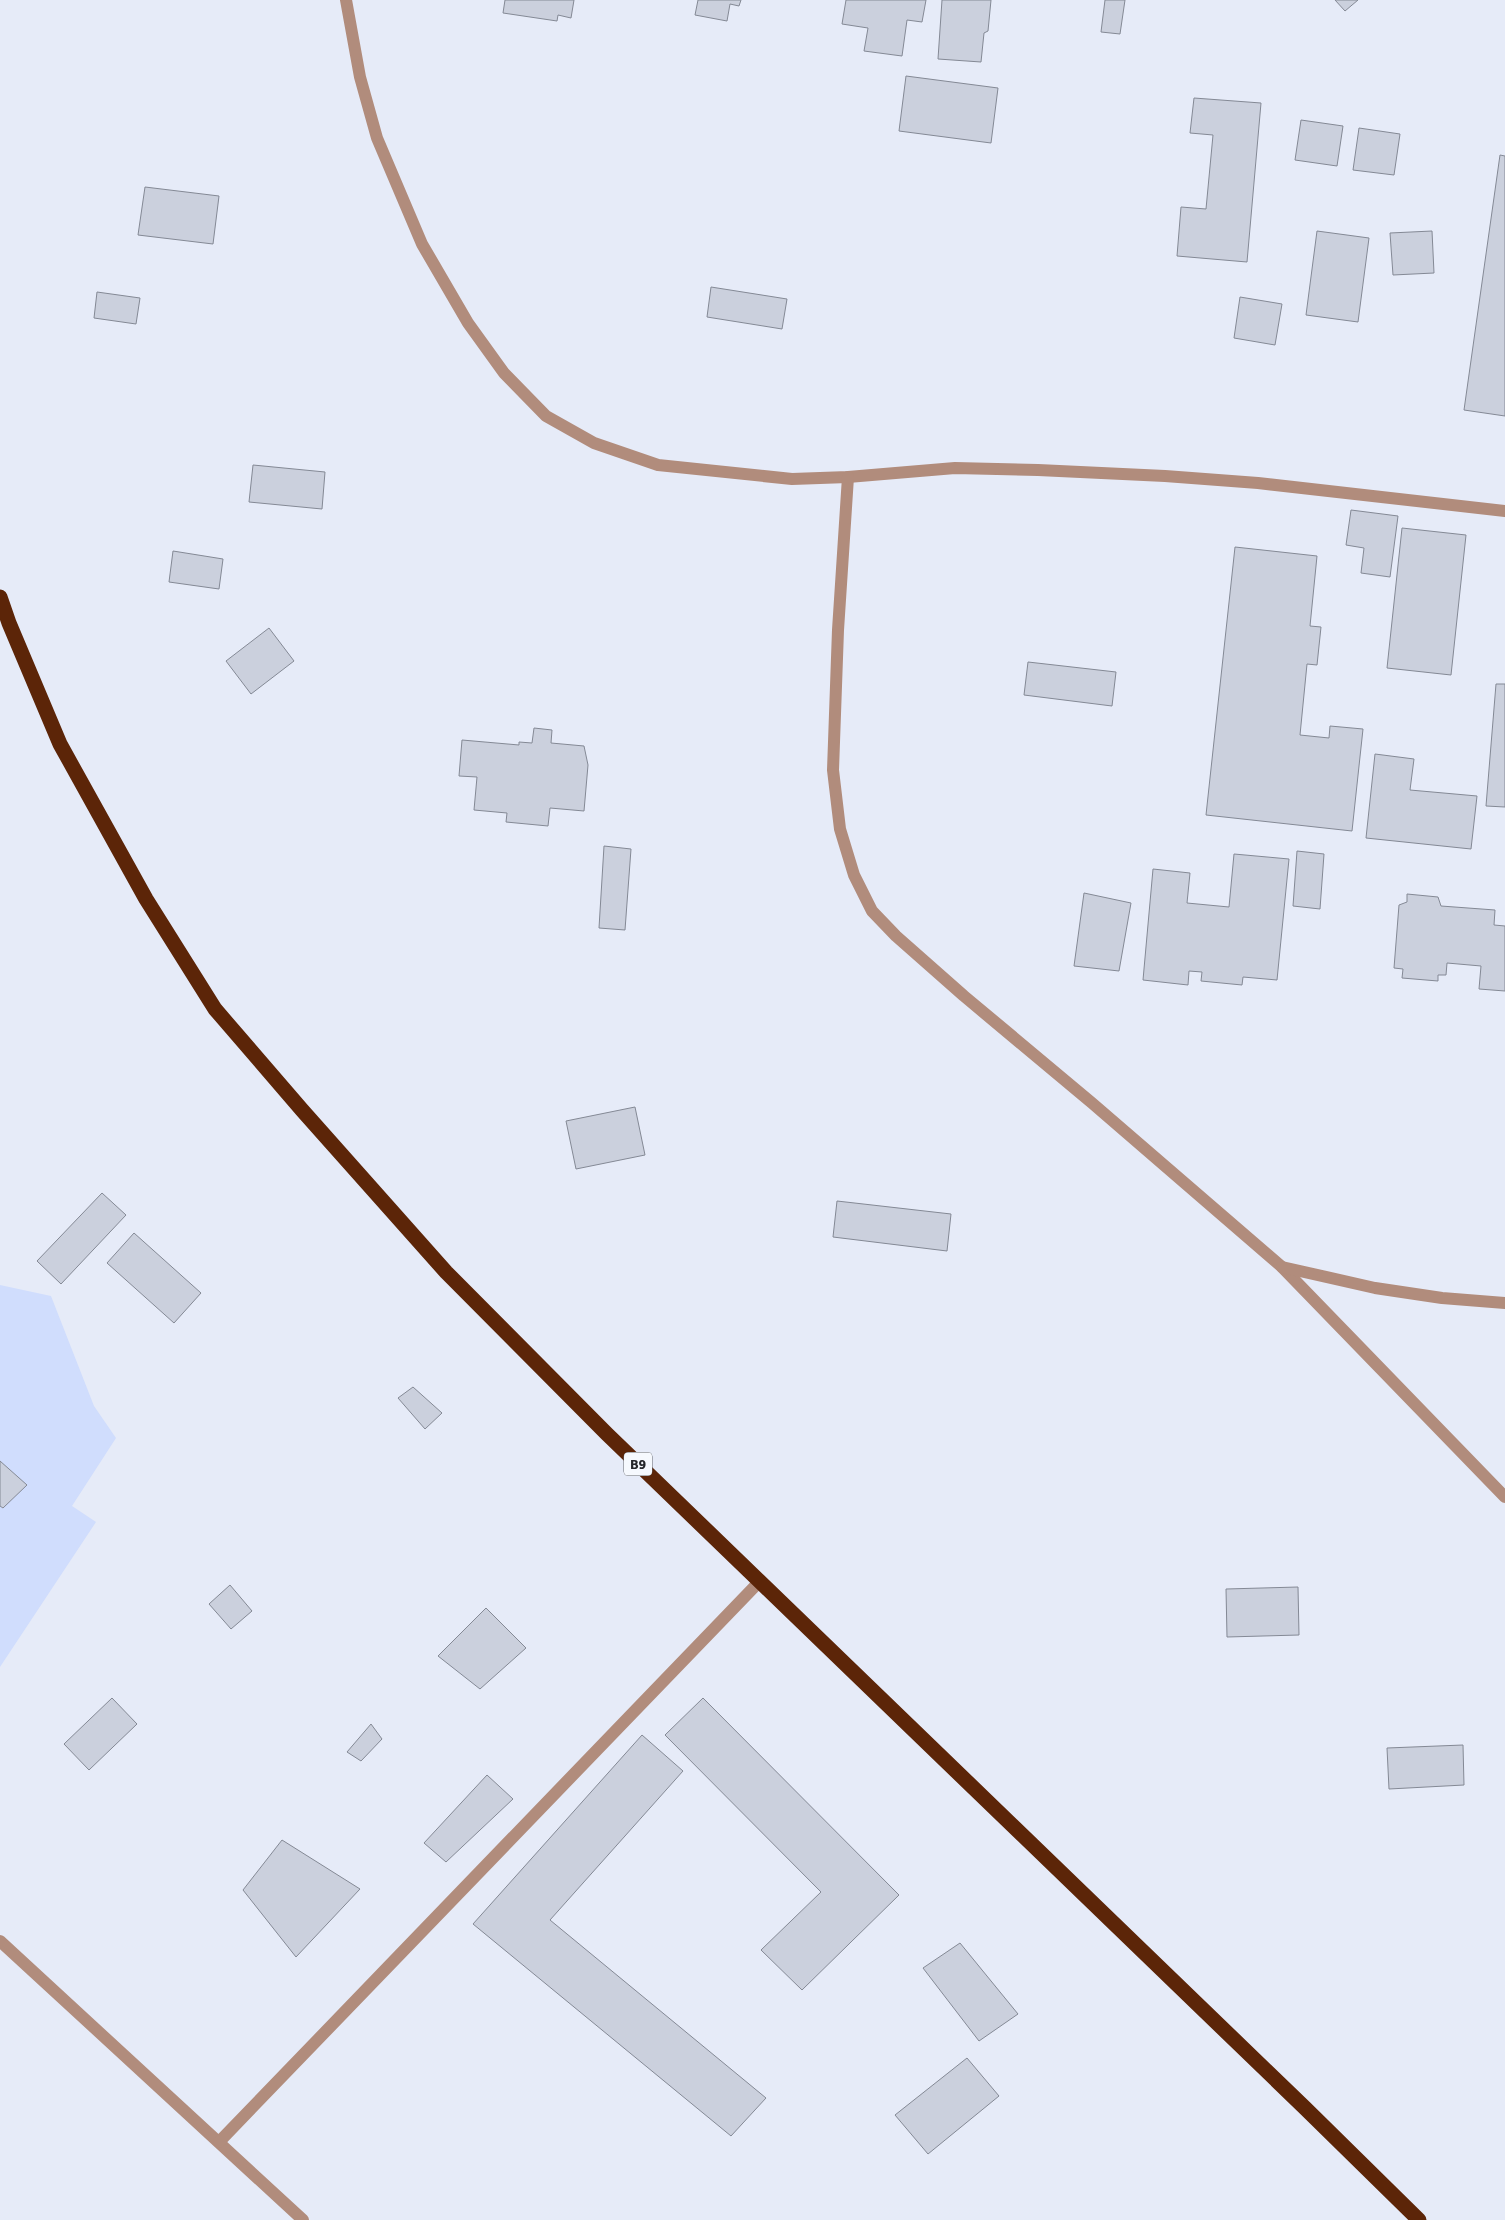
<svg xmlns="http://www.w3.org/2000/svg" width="1505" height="2220" font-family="Signika,sans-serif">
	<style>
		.green { fill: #d0ddfd }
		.building { fill: #cbd0dd; stroke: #848995 }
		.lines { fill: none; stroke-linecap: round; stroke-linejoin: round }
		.street { stroke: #b18c7c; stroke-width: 12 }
		.highway { stroke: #5c2508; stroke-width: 15 }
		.labels { text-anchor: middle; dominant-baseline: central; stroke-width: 4; stroke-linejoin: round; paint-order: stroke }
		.shield { fill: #f6f9fe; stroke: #63656a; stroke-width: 1 }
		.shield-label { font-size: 14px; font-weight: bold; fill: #24262a }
	</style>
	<rect width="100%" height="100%" fill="#e6ebf8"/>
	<path class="green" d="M0,1285l51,11 43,110 22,32 -44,68 24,16 -96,145z"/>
	<g class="building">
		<path d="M505,0h69l-3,18 -13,-3 -1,6 -54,-8z"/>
		<path d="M698,0h43l-2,6 -9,-2 -3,17 -32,-6z"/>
		<path d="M846,0h80l-4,22 -15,-2 -5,36 -38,-5 4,-23 -26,-4z"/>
		<path d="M942,0h49l-3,31 -4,2 -3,29 -43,-3z"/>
		<path d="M1105,0h20l-5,34 -19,-2z"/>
		<path d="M1335,0h23l-13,11z"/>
		<path d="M906,76l92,12 -7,55 -92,-12z"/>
		<path d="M1194,98l67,5 -14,159 -70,-6 4,-49 25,2 7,-74 -23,-2z"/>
		<path d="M1301,120l42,6 -6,40 -42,-6z"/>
		<path d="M1359,128l41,6 -6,41 -41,-5z"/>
		<path d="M1500,155l5,1v260l-41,-6z"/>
		<path d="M145,187l74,9 -6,48 -75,-9z"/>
		<path d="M1317,231l52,7 -11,84 -52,-7z"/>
		<path d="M1432,231l2,42 -41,2 -3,-42z"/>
		<path d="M711,287l76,12 -5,30 -75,-12z"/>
		<path d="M97,292l43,6 -4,26 -42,-6z"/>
		<path d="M1240,297l42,7 -7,41 -41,-7z"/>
		<path d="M253,465l72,7 -3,37 -73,-7z"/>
		<path d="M1351,510l47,6 -8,61 -29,-4 3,-25 -18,-3z"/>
		<path d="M1402,528l64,7 -15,140 -64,-7z"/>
		<path d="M1235,547l82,9 -7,70 11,1 -4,38 -10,-1 -7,71 29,3 1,-12 33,3 -11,102 -146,-16z"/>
		<path d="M173,551l50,8 -4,30 -50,-7z"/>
		<path d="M269,628l25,33 -43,33 -25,-33z"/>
		<path d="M1028,662l88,10 -4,34 -88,-11z"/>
		<path d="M1496,684h9v123l-19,-1z"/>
		<path d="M534,728l18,2 -1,13 33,3 4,19 -4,46 -34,-3 -2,18 -42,-4 1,-9 -33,-3 3,-33 -18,-1 3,-36 57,5v-3l13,1z"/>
		<path d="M1375,754l39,5 -4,31 67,6 -6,53 -105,-11z"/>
		<path d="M604,846l27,3 -6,81 -26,-2z"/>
		<path d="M1297,851l27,3 -4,55 -27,-3z"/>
		<path d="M1234,854l55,5 -12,121 -34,-3 -1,8 -41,-4 1,-9 -13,-1 -1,14 -45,-5 10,-111 37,4 -3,30 42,4z"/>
		<path d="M1084,893l47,10 -12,68 -45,-5z"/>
		<path d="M1407,894l31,3 3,9 54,4 -1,15 11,1v65l-26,-2 2,-23 -34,-3 -1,12h-8v6l-36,-3 1,-9 -9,-1 5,-63 8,-3z"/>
		<path d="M635,1107l10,48 -69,14 -10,-48z"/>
		<path d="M102,1193l24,22 -65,69 -24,-23z"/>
		<path d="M837,1201l114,13 -4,37 -114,-14z"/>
		<path d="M134,1233l67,60 -27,30 -67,-60z"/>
		<path d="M413,1387l29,26 -17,16 -27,-31z"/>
		<path d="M0,1461l27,24 -24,23 -3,-2z"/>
		<path d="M230,1585l22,26 -21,18 -22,-25z"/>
		<path d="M1298,1587l1,48 -72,2 -1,-48z"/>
		<path d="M486,1608l40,40 -46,41 -42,-33z"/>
		<path d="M112,1698l25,26 -48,46 -25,-26z"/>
		<path d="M703,1698l196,197 -97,95 -41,-40 60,-58 -156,-157z"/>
		<path d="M371,1724l11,15 -21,22 -14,-9z"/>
		<path d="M642,1735l41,36 -133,149 216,178 -35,38 -258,-212z"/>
		<path d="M1463,1745l1,40 -75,4 -2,-41z"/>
		<path d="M487,1775l26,24 -67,63 -22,-19z"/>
		<path d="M282,1840l78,49 -64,68 -53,-67z"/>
		<path d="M960,1943l58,71 -39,27 -56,-73z"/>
		<path d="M967,2058l32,38 -71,58 -33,-39z"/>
	</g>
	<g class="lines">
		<g class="street">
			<path d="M346,0l14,77 17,61 45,106 46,79 36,50 42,43 48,27 64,22 134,14 56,-2 107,-9 83,2 127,6 93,7 247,28"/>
			<path d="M848,477l-10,153 -5,140 7,59 14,46 18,36 24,25 68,60 128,107 190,164 223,230"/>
			<path d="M1282,1267l93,21 67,10 63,5"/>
			<path d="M0,1941l303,279"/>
			<path d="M219,2142l541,-561"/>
		</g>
		<path class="highway" d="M0,597l9,26 51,121 86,155 69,110 87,101 144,162 161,162 698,674 114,112"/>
	</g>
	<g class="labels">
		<rect class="shield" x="624" y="1452.5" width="28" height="23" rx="4"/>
		<g class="shield-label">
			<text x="638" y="1464">B9</text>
		</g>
	</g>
</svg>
